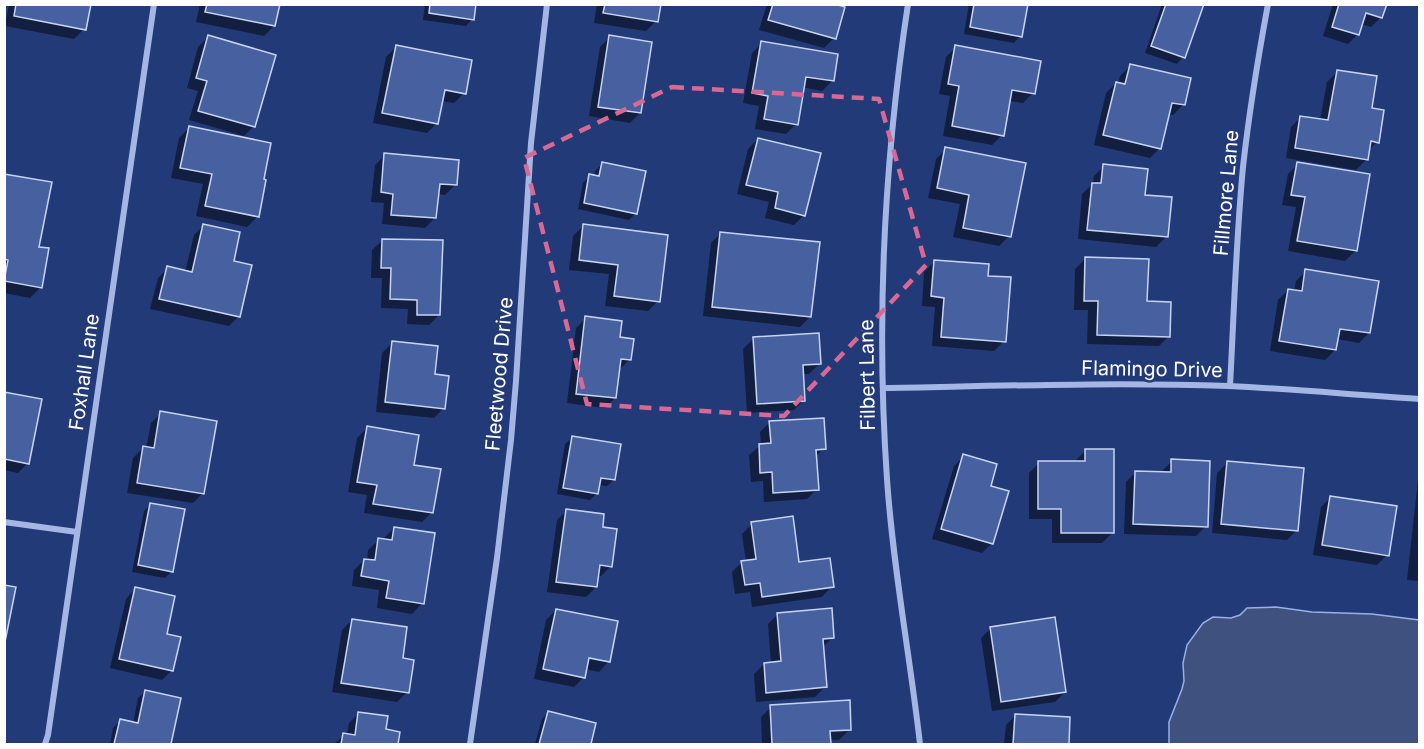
<svg xmlns="http://www.w3.org/2000/svg" width="1424" height="749" font-family="Inter,sans-serif">
	<style>
		.water { fill: #3f517f; stroke: #98b0e5; stroke-width: 1.5 }
		.shadow { fill: #0007 }
		.building { fill: #4761a0; stroke: #c7d4f4; stroke-width: 1.5 }
		.lines { fill: none; stroke-linecap: round; stroke-linejoin: round }
		.street { stroke: #a4b7e4; stroke-width: 6 }
		.marked { fill: none; stroke: #d76994; stroke-width: 4.5; stroke-dasharray: 12 8; stroke-linejoin: round }
		.labels { text-anchor: middle; dominant-baseline: central; stroke-width: 5; stroke-linejoin: round; paint-order: stroke }
		.street-label { font-size: 20px; fill: #fff; stroke: #233a79 }
	</style>
	<rect width="100%" height="100%" fill="#233a79"/>
	<path class="water" d="M1276,607l36,5 60,2 47,6v124h-250v-22l13,-33 2,-8 -1,-18 4,-18 16,-22 10,-6 18,1 9,-3 7,-7z"/>
	<g class="shadow">
		<path d="M9,4h80l-5,25 -10,10 -69,-13z"/>
		<path d="M200,4h78l-4,22 -10,10 -68,-14z"/>
		<path d="M425,4h50l-3,15 -6,7 -43,-6z"/>
		<path d="M597,4h62l-3,17 -10,10 -52,-8z"/>
		<path d="M767,4h62l5,34 -10,10 -65,-18z"/>
		<path d="M969,4h57l-6,32 -6,7 -50,-9z"/>
		<path d="M1162,4h40l-19,53 -6,7 -32,-11z"/>
		<path d="M1333,4h52l-4,13 -10,10 -10,-3 -3,10 -10,10 -25,-8z"/>
		<path d="M208,37l46,89 -10,10 -55,-16 9,-29 -11,-3 11,-41z"/>
		<path d="M610,37l30,76 -10,10 -41,-7 11,-69z"/>
		<path d="M762,43l74,13 -4,25 -10,10 -20,-4 -6,37 -10,10 -31,-5 4,-23 -16,-3 9,-50z"/>
		<path d="M396,47l68,46 -10,10 -13,-2 -4,22 -10,10 -54,-10 13,-66z"/>
		<path d="M956,47l77,46 -10,10 -15,-2 -6,34 -10,10 -49,-9 7,-40 -11,-2 7,-37z"/>
		<path d="M1130,66l53,39 -10,10 -5,-1 -8,34 -10,10 -56,-13 12,-52 10,-10 2,1 2,-8z"/>
		<path d="M1337,72l33,37 7,33 -10,10 -1,8 -10,10 -70,-12 5,-31 10,-10 19,3 7,-38z"/>
		<path d="M189,128l68,89 -10,10 -51,-11 7,-32 -32,-6 8,-40z"/>
		<path d="M758,139l46,76 -10,10 -29,-7 4,-16 -32,-8 11,-45z"/>
		<path d="M946,149l63,87 -10,10 -46,-9 7,-33 -32,-6 8,-39z"/>
		<path d="M385,155l70,30 -10,10 -8,-1 -2,24 -10,10 -43,-4 2,-21 -13,-1 4,-37z"/>
		<path d="M602,164l34,49 -7,7 -51,-11 5,-26 7,-7 4,1 1,-6z"/>
		<path d="M1298,164l57,87 -10,10 -57,-10 8,-44 -14,-2 6,-31z"/>
		<path d="M1104,166l62,71 -10,10 -78,-8 4,-45 11,-10 1,-8z"/>
		<path d="M4,175l36,113 -10,10 -26,-5z"/>
		<path d="M204,225l35,91 -10,10 -79,-17 8,-31 10,-10 17,4 9,-37z"/>
		<path d="M583,226l75,75 -10,10 -43,-5 4,-32 -40,-4 4,-34z"/>
		<path d="M721,233l89,84 -10,10 -97,-11 8,-73z"/>
		<path d="M383,240l56,75 -10,10 -22,-1 1,-15 -27,-1 1,-30h-11l1,-28z"/>
		<path d="M1085,259l61,44 23,33 -10,10 -72,-2 1,-34h-14l1,-41z"/>
		<path d="M934,262l53,15 17,64 -10,10 -62,-5 3,-39 -13,-1 2,-34z"/>
		<path d="M1306,271l63,62 -10,10 -22,-4 -2,11 -10,10 -55,-9 8,-51 10,-10 6,1 2,-10z"/>
		<path d="M586,318l33,21 11,20 -10,10h-2l-3,29 -10,10 -38,-5 9,-75z"/>
		<path d="M753,339l66,25 -10,10h-7l2,26 -10,10 -47,3 -4,-64z"/>
		<path d="M392,343l42,33 10,32 -10,10 -58,-6 6,-59z"/>
		<path d="M4,394l24,69 -10,10 -14,-3z"/>
		<path d="M161,413l42,80 -10,10 -66,-10 6,-35 10,-10h3l5,-25z"/>
		<path d="M770,422l54,26 -9,9 2,32 -10,10 -43,3 -1,-21 -12,1 -2,-27 12,-10 -1,-13z"/>
		<path d="M367,428l45,38 20,46 -10,10 -58,-9 3,-18 -19,-3 9,-54z"/>
		<path d="M572,438l42,42 -7,6 -9,-1 -1,8 -7,7 -33,-6 8,-50z"/>
		<path d="M1086,450l26,83 -10,10h-50v-24h-23v-46l10,-10h37v-3z"/>
		<path d="M964,456l25,31 3,56 -10,10 -50,-14 22,-73z"/>
		<path d="M1172,461l34,65 -10,10 -72,-2 2,-52 10,-10 26,1v-2z"/>
		<path d="M1227,463l70,67 -10,10 -75,-7 5,-60z"/>
		<path d="M1420,478v103l-13,-1 11,-100z"/>
		<path d="M1331,497l56,58 -10,10 -64,-10 8,-48z"/>
		<path d="M150,505l22,66 -7,7 -33,-6 12,-61z"/>
		<path d="M567,510l44,56 -10,10h-4l-1,11 -10,10 -39,-5 10,-72z"/>
		<path d="M752,524l46,40 34,22 -10,11 -70,10 -2,-15 -15,2 -3,-22 10,-10h4l-4,-28z"/>
		<path d="M394,528l28,75 -10,11 -35,-6 2,-18 -27,-4 2,-16 10,-10 3,1 1,-11 11,-10 5,1v-3z"/>
		<path d="M136,588l29,47 7,35 -10,10 -52,-12 16,-69z"/>
		<path d="M556,610l53,51 -10,11 -14,-3 -1,8 -10,10 -40,-8 12,-59z"/>
		<path d="M778,614l55,23 -11,11 3,39 -10,10 -59,5 -2,-28 10,-10 7,-1 -3,-39z"/>
		<path d="M352,620l55,72 -10,10 -65,-10 10,-62z"/>
		<path d="M991,628l74,64 -10,10 -63,9 -11,-73z"/>
		<path d="M145,692l34,7 -10,45h-59l3,-16 7,-7 13,3 5,-26z"/>
		<path d="M771,707l79,22 -11,11h-10v4h-67l-1,-27z"/>
		<path d="M359,713l25,17 14,3 -1,11h-63l10,-9h3l2,-12z"/>
		<path d="M548,713l46,11 -5,20h-54l7,-25z"/>
		<path d="M1016,715l53,3 -2,26h-63l2,-19z"/>
	</g>
	<g class="building">
		<path d="M16,4h75l-5,26 -72,-14z"/>
		<path d="M207,4h73l-5,22 -70,-14z"/>
		<path d="M430,4h46l-2,16 -45,-7z"/>
		<path d="M605,4h56l-3,18 -55,-9z"/>
		<path d="M773,4h62l10,3 -9,32 -68,-19z"/>
		<path d="M974,4h54l-6,33 -52,-10z"/>
		<path d="M1166,4h38l-19,54 -34,-12z"/>
		<path d="M1339,4h48l-5,14 -16,-5 -7,22 -27,-8z"/>
		<path d="M208,35l68,20 -21,72 -57,-16 9,-30 -11,-3z"/>
		<path d="M609,35l43,7 -11,71 -43,-6z"/>
		<path d="M761,41l77,13 -4,27 -28,-4 -8,48 -34,-6 4,-23 -16,-3z"/>
		<path d="M396,45l76,15 -6,34 -21,-4 -7,34 -56,-11z"/>
		<path d="M955,45l86,16 -6,33 -23,-4 -8,46 -52,-10 7,-40 -11,-2z"/>
		<path d="M1130,64l61,14 -6,27 -13,-2 -11,46 -58,-14 13,-53 9,2z"/>
		<path d="M1337,70l40,6 -5,32 12,2 -5,33 -8,-2 -3,19 -73,-12 5,-32 28,4z"/>
		<path d="M189,126l82,17 -7,36 2,1 -7,37 -54,-11 7,-32 -32,-6z"/>
		<path d="M758,138l63,15 -16,63 -30,-8 3,-16 -32,-7z"/>
		<path d="M945,147l81,16 -15,74 -48,-9 6,-33 -32,-7z"/>
		<path d="M384,153l75,7 -2,25 -17,-1 -4,34 -45,-3 2,-21 -12,-2z"/>
		<path d="M602,162l44,9 -9,43 -53,-11 5,-29 10,2z"/>
		<path d="M1297,162l73,12 -13,77 -60,-10 8,-44 -14,-2z"/>
		<path d="M1103,164l45,5 -3,26 27,2 -4,40 -81,-7 5,-47h9z"/>
		<path d="M4,174l48,8 -13,65 10,1 -7,40 -38,-7 4,-21 -4,-1z"/>
		<path d="M203,224l37,8 -6,29 18,4 -12,52 -81,-18 8,-33 25,6z"/>
		<path d="M583,224l85,11 -8,67 -46,-6 4,-31 -39,-5z"/>
		<path d="M720,232l100,10 -9,75 -99,-10z"/>
		<path d="M382,239l61,1 -3,75h-23v-15l-27,-1 1,-31h-10z"/>
		<path d="M1085,257l64,2 -2,42 24,1 -1,35 -73,-2 1,-34h-14z"/>
		<path d="M934,260l55,4 -1,12 23,1 -5,65 -65,-5 3,-39 -13,-2z"/>
		<path d="M1305,269l74,12 -9,52 -30,-4 -4,21 -57,-9 9,-52 14,2z"/>
		<path d="M585,316l37,5 -2,16 14,2 -3,21 -10,-1 -5,39 -40,-4z"/>
		<path d="M819,333l2,31 -18,1 2,36 -48,3 -4,-67z"/>
		<path d="M392,341l46,5 -3,28 14,2 -4,33 -60,-7z"/>
		<path d="M4,392l38,7 -13,65 -25,-5z"/>
		<path d="M160,411l57,10 -13,73 -67,-11 6,-37 11,2z"/>
		<path d="M824,418l2,31 -10,1 3,40 -46,3 -1,-21 -12,1 -1,-29 12,-1 -2,-22z"/>
		<path d="M367,426l52,9 -5,30 27,4 -8,44 -60,-9 4,-19 -20,-3z"/>
		<path d="M572,436l49,8 -6,36 -14,-2 -3,16 -35,-6z"/>
		<path d="M1085,449h29v84h-53v-24h-23v-48h47z"/>
		<path d="M963,454l34,10 -6,22 18,5 -16,53 -52,-15z"/>
		<path d="M1171,459l39,2 -2,66 -75,-3 2,-53 36,1z"/>
		<path d="M1227,461l77,7 -6,63 -77,-7z"/>
		<path d="M1330,496l67,10 -8,50 -67,-11z"/>
		<path d="M150,503l35,6 -12,63 -35,-7z"/>
		<path d="M566,509l38,5 -1,13 14,2 -5,38 -12,-2 -3,22 -41,-5z"/>
		<path d="M793,516l6,46 31,-4 4,29 -72,10 -2,-14 -15,2 -4,-24 15,-2 -5,-37z"/>
		<path d="M394,527l41,6 -11,71 -38,-6 3,-17 -28,-5 3,-17 11,1 3,-22 14,2z"/>
		<path d="M4,585l12,2 -11,55h-1z"/>
		<path d="M135,587l40,9 -8,38 14,3 -8,34 -54,-12z"/>
		<path d="M832,608l2,30 -11,1 4,48 -61,6 -2,-30 17,-2 -4,-48z"/>
		<path d="M556,609l62,12 -8,41 -21,-4 -4,20 -42,-9z"/>
		<path d="M1055,617l11,75 -65,10 -11,-75z"/>
		<path d="M352,619l55,8 -4,31 11,2 -5,33 -68,-10z"/>
		<path d="M145,690l36,8 -10,46h-57l6,-25 18,4z"/>
		<path d="M850,700l1,30 -21,1 1,13h-59l-2,-39z"/>
		<path d="M548,711l48,12 -5,21h-52z"/>
		<path d="M358,712l30,4 -2,13 14,3 -2,12h-57l2,-11 12,2z"/>
		<path d="M1015,714l55,3 -1,27h-56z"/>
	</g>
	<g class="lines">
		<g class="street">
			<path d="M908,4c-24,158 -32,317 -21,475 6,89 23,177 33,265"/>
			<path d="M1230,386c4,-73 6,-146 13,-219 6,-54 15,-109 25,-163"/>
			<path d="M883,388c115,-2 230,-6 346,-2 63,3 127,9 191,13"/>
			<path d="M4,522l73,10"/>
			<path d="M45,744l3,-9 106,-731"/>
			<path d="M470,744l27,-186 14,-118 5,-59 15,-238 16,-139"/>
		</g>
	</g>
	<path class="marked" d="M672,87l207,12 47,166 -142,151 -197,-12 -63,-246z"/>
	<g class="labels">
		<g class="street-label">
			<text transform="translate(1226 193) rotate(-85)">Fillmore Lane</text>
			<text transform="translate(1152 369) rotate(1)">Flamingo Drive</text>
			<text transform="translate(84 372) rotate(-82)">Foxhall Lane</text>
			<text transform="translate(499 374) rotate(-85)">Fleetwood Drive</text>
			<text transform="translate(867 375) rotate(-91)">Filbert Lane</text>
		</g>
	</g>
	<rect width="1424" height="749" fill="none" stroke="#ffffff" stroke-width="12"/>
</svg>
